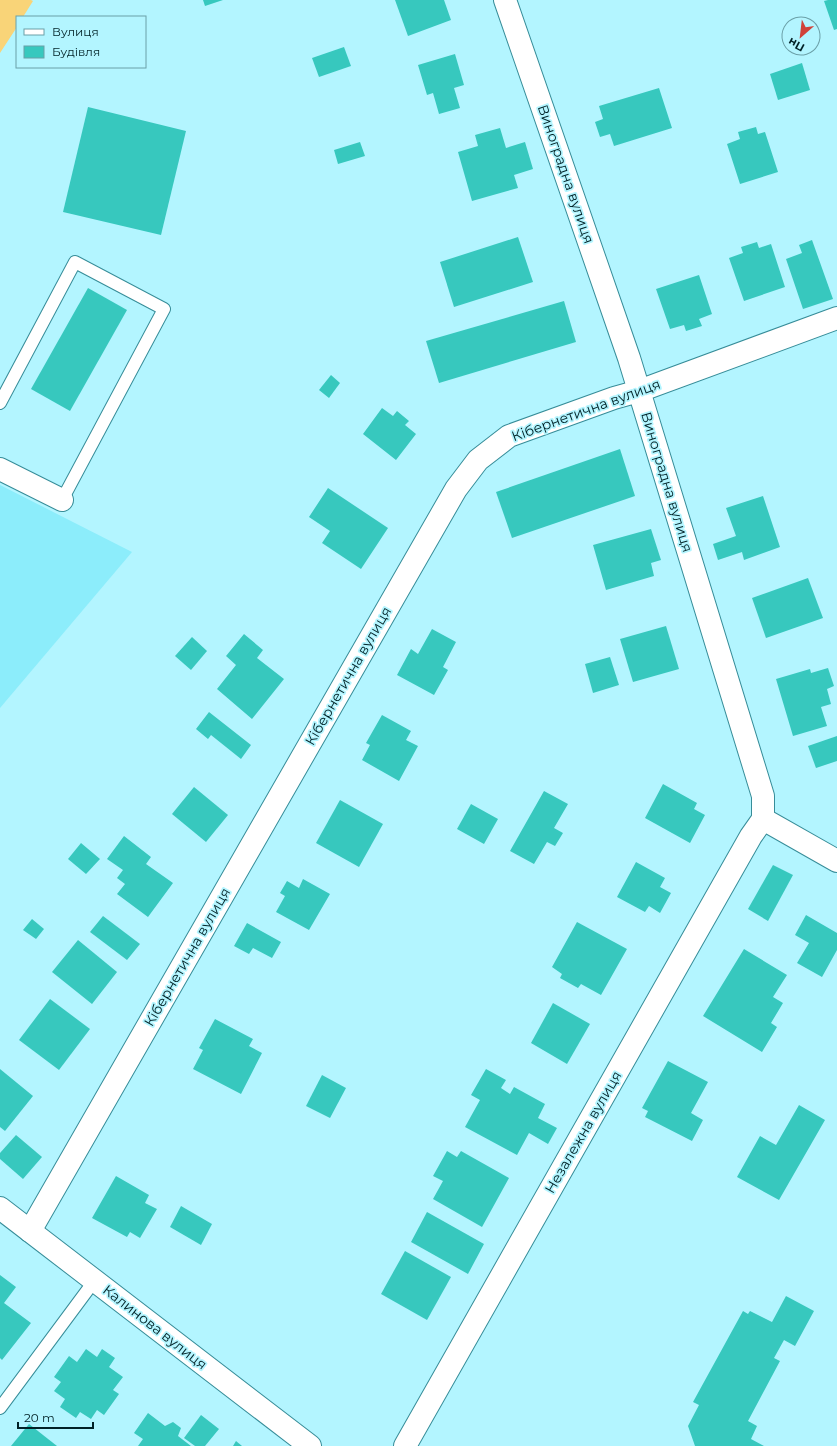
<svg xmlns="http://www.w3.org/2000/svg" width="837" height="1446" font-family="Montserrat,sans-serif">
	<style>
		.built { fill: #8cedfb }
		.green { fill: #f9d478 }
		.building { fill: #37c8be }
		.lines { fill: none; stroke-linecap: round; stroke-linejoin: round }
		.service-casing { stroke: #378d99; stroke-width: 14 }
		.minor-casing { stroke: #378d99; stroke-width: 24 }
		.service { stroke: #fff; stroke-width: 12 }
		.minor { stroke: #fff; stroke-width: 22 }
		.labels { text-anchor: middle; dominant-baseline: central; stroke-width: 3.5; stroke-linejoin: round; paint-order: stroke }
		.street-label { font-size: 14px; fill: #002126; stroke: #b3f5ff }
	</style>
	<rect width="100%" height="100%" fill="#b3f5ff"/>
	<path class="built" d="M0,485l132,67 -132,156z"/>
	<path class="green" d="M0,0h31l2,1 -10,16h-6v10l-17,26z"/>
	<g class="building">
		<path d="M203,0h20l-18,6z"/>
		<path d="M395,0h49l7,20 -43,16z"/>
		<path d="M828,0h9v29l-3,1 -10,-29z"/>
		<path d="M344,47l7,19 -32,11 -7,-19z"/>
		<path d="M455,54l9,31 -10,3 6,20 -21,6 -6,-21 -6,2 -9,-30z"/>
		<path d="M802,63l8,27 -32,10 -8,-26z"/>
		<path d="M659,88l13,40 -58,18 -4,-12 -10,3 -5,-15 8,-3 -4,-13z"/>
		<path d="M88,107l98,24 -25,104 -98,-23z"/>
		<path d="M756,127l2,7 7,-2 13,40 -38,12 -13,-40 13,-5 -2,-7z"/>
		<path d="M500,128l6,20 19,-6 8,27 -19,6 4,13 -46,13 -14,-49 20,-6 -3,-11z"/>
		<path d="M360,142l5,14 -27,8 -4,-14z"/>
		<path d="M518,237l15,45 -79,25 -14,-45z"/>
		<path d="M812,240l21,59 -30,10 -17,-50 16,-6 -3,-8z"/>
		<path d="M757,242l2,6 12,-4 14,43 -41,14 -15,-43 14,-5 -2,-6z"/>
		<path d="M699,275l13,39 -13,5 3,7 -16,5 -2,-6 -14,4 -14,-40z"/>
		<path d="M88,288l39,22 -57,101 -39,-22z"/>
		<path d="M564,301l12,41 -137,41 -13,-42z"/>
		<path d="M331,375l9,8 -11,15 -10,-8z"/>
		<path d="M382,408l11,8 4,-5 12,10 -4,4 11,9 -20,26 -33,-26z"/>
		<path d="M620,449l15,47 -123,42 -16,-46z"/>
		<path d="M328,488l60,40 -27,41 -39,-26 8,-12 -21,-14z"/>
		<path d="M763,496l17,51 -36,13 -2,-8 -24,8 -5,-16 23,-8 -10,-28z"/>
		<path d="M651,529l10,31 -10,3 3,13 -48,14 -13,-45z"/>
		<path d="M808,578l15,40 -57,20 -14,-40z"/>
		<path d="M666,626l13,43 -46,13 -13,-43z"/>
		<path d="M432,629l24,13 -13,25 5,3 -14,25 -37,-20 14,-26 7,5z"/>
		<path d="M244,634l19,16 -6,8 27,21 -32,40 -35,-30 19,-24 -10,-9z"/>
		<path d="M192,637l15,14 -16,19 -16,-14z"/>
		<path d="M610,657l9,28 -26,8 -8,-29z"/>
		<path d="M828,668l6,18 -7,3 4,15 -10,3 6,19 -34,10 -17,-57 34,-10 1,4z"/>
		<path d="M209,712l42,33 -10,14 -30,-24 -3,4 -12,-10z"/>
		<path d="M382,715l29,16 -5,9 12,6 -19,35 -37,-21 8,-15 -4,-2z"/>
		<path d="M837,736v25l-21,7 -8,-22z"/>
		<path d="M663,784l34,19 -3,6 11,6 -15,28 -45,-25z"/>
		<path d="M194,787l34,28 -22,27 -34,-28z"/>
		<path d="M544,791l24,13 -14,24 9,5 -8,13 -8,-4 -13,22 -24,-13z"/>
		<path d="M340,800l43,24 -24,43 -43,-24z"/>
		<path d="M471,804l27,15 -14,25 -27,-15z"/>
		<path d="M124,836l27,21 -5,7 27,19 -25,34 -31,-23 8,-10 -8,-6 6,-8 -16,-11z"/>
		<path d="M81,843l19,16 -14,15 -18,-15z"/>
		<path d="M636,862l29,16 -5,9 11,6 -11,20 -11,-7 -4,6 -28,-15z"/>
		<path d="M773,865l20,10 -25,46 -20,-12z"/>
		<path d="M303,879l27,15 -21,36 -33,-18 9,-16 -5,-3 7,-12 12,7z"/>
		<path d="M806,915l31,18v17l-15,27 -25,-14 12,-20 -14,-8z"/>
		<path d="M103,916l37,28 -13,16 -37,-28z"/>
		<path d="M32,919l12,10 -8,10 -13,-9z"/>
		<path d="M577,922l50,27 -26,46 -20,-11 -3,4 -18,-10 2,-4 -10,-7z"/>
		<path d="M247,923l34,19 -9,16 -19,-10 -4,6 -15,-8z"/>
		<path d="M78,940l39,32 -25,32 -40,-32z"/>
		<path d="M744,949l43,26 -14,22 10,6 -12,20 6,4 -15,25 -59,-36z"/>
		<path d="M50,999l40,30 -31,41 -40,-30z"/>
		<path d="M553,1003l37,21 -23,40 -36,-21z"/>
		<path d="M215,1019l38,20 -4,7 13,7 -21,41 -48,-25 10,-19 -4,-2z"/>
		<path d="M668,1061l40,21 -17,31 12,7 -11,21 -47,-24 3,-6 -6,-3z"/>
		<path d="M0,1069l33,27 -28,35 -5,-4z"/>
		<path d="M486,1069l20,11 -5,8 9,6 4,-7 31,17 -7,14 19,10 -9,16 -19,-11 -12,22 -52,-28 15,-27 -9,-5z"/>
		<path d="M322,1075l24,13 -16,30 -24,-12z"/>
		<path d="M799,1105l26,15 -46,80 -42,-23 23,-41 16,9z"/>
		<path d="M16,1135l26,22 -19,22 -23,-20v-6z"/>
		<path d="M447,1151l10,6 4,-6 48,27 -27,49 -49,-28 10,-18 -10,-5z"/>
		<path d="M116,1176l33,19 -4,8 12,6 -17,29 -10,-6 -3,5 -35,-19z"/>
		<path d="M181,1206l31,18 -11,21 -31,-18z"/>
		<path d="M427,1212l57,32 -16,30 -57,-32z"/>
		<path d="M405,1251l46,26 -24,43 -46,-26z"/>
		<path d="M0,1275l16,12 -12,16 27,20 -29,37 -2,-2z"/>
		<path d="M786,1296l28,15 -19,35 -11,-6 -10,18 6,3 -32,60 9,5 -6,13 13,7h-69l-7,-20 11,-21 -6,-3 50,-91 5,3 2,-3 22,11z"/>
		<path d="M86,1349l11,8 5,-8 13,9 -6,9 14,10 -10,13 6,4 -15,21 -7,-5 -6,9 -11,-7 -4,6 -16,-11 5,-8 -11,-8 7,-9 -7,-5 15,-21 8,6z"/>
		<path d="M148,1413l17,13 8,-4 8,6 -3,8 13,10h-53l5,-7 -9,-6z"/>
		<path d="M201,1415l18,14 -14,17h-10l-11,-8z"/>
		<path d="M29,1424l28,22h-46z"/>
		<path d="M236,1441l6,5h-9z"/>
	</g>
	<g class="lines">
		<g class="service-casing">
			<g id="service">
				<path d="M0,403l75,-141 89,47 -102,191"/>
				<path d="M0,1408l95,-128"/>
			</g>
		</g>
		<g class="minor-casing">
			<g id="minor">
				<path d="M505,0l124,358 134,438v23l74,42"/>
				<path d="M0,469l62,31"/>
				<path d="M0,1208l310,238"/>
				<path d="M30,1231l426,-742 22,-29 31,-24 105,-38 25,-7 198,-73"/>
				<path d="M405,1446l346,-610 12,-17"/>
			</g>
		</g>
		<use href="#service" class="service"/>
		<use href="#minor" class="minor"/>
	</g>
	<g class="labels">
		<g class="street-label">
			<text transform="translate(566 174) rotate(71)">Виноградна вулиця</text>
			<text transform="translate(586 410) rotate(-20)">Кібернетична вулиця</text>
			<text transform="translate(667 482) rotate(73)">Виноградна вулиця</text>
			<text transform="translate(348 676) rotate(-60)">Кібернетична вулиця</text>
			<text transform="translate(187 957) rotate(-60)">Кібернетична вулиця</text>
			<text transform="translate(583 1132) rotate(-60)">Незалежна вулиця</text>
			<text transform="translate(155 1327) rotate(38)">Калинова вулиця</text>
		</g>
	</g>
	<rect x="16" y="16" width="130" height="52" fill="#b3f5ff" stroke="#6ba0a8"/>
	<rect x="24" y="29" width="20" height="6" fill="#ffffff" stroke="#6ba0a8"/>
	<text x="52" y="36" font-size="12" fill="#002126">Вулиця</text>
	<rect x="24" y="46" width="20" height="12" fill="#37c8be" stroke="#6ba0a8"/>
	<text x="52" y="56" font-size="12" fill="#002126">Будівля</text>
	<g transform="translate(801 36) rotate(208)"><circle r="19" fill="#b3f5ff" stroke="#6ba0a8"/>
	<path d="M0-3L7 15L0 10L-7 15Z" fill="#d04239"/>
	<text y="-6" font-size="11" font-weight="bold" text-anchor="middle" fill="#002126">Пн</text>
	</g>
	<path d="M18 1422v6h75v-6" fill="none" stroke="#002126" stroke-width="2"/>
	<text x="24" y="1422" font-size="12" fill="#002126" stroke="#b3f5ff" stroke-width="3" paint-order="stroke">20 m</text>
</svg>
